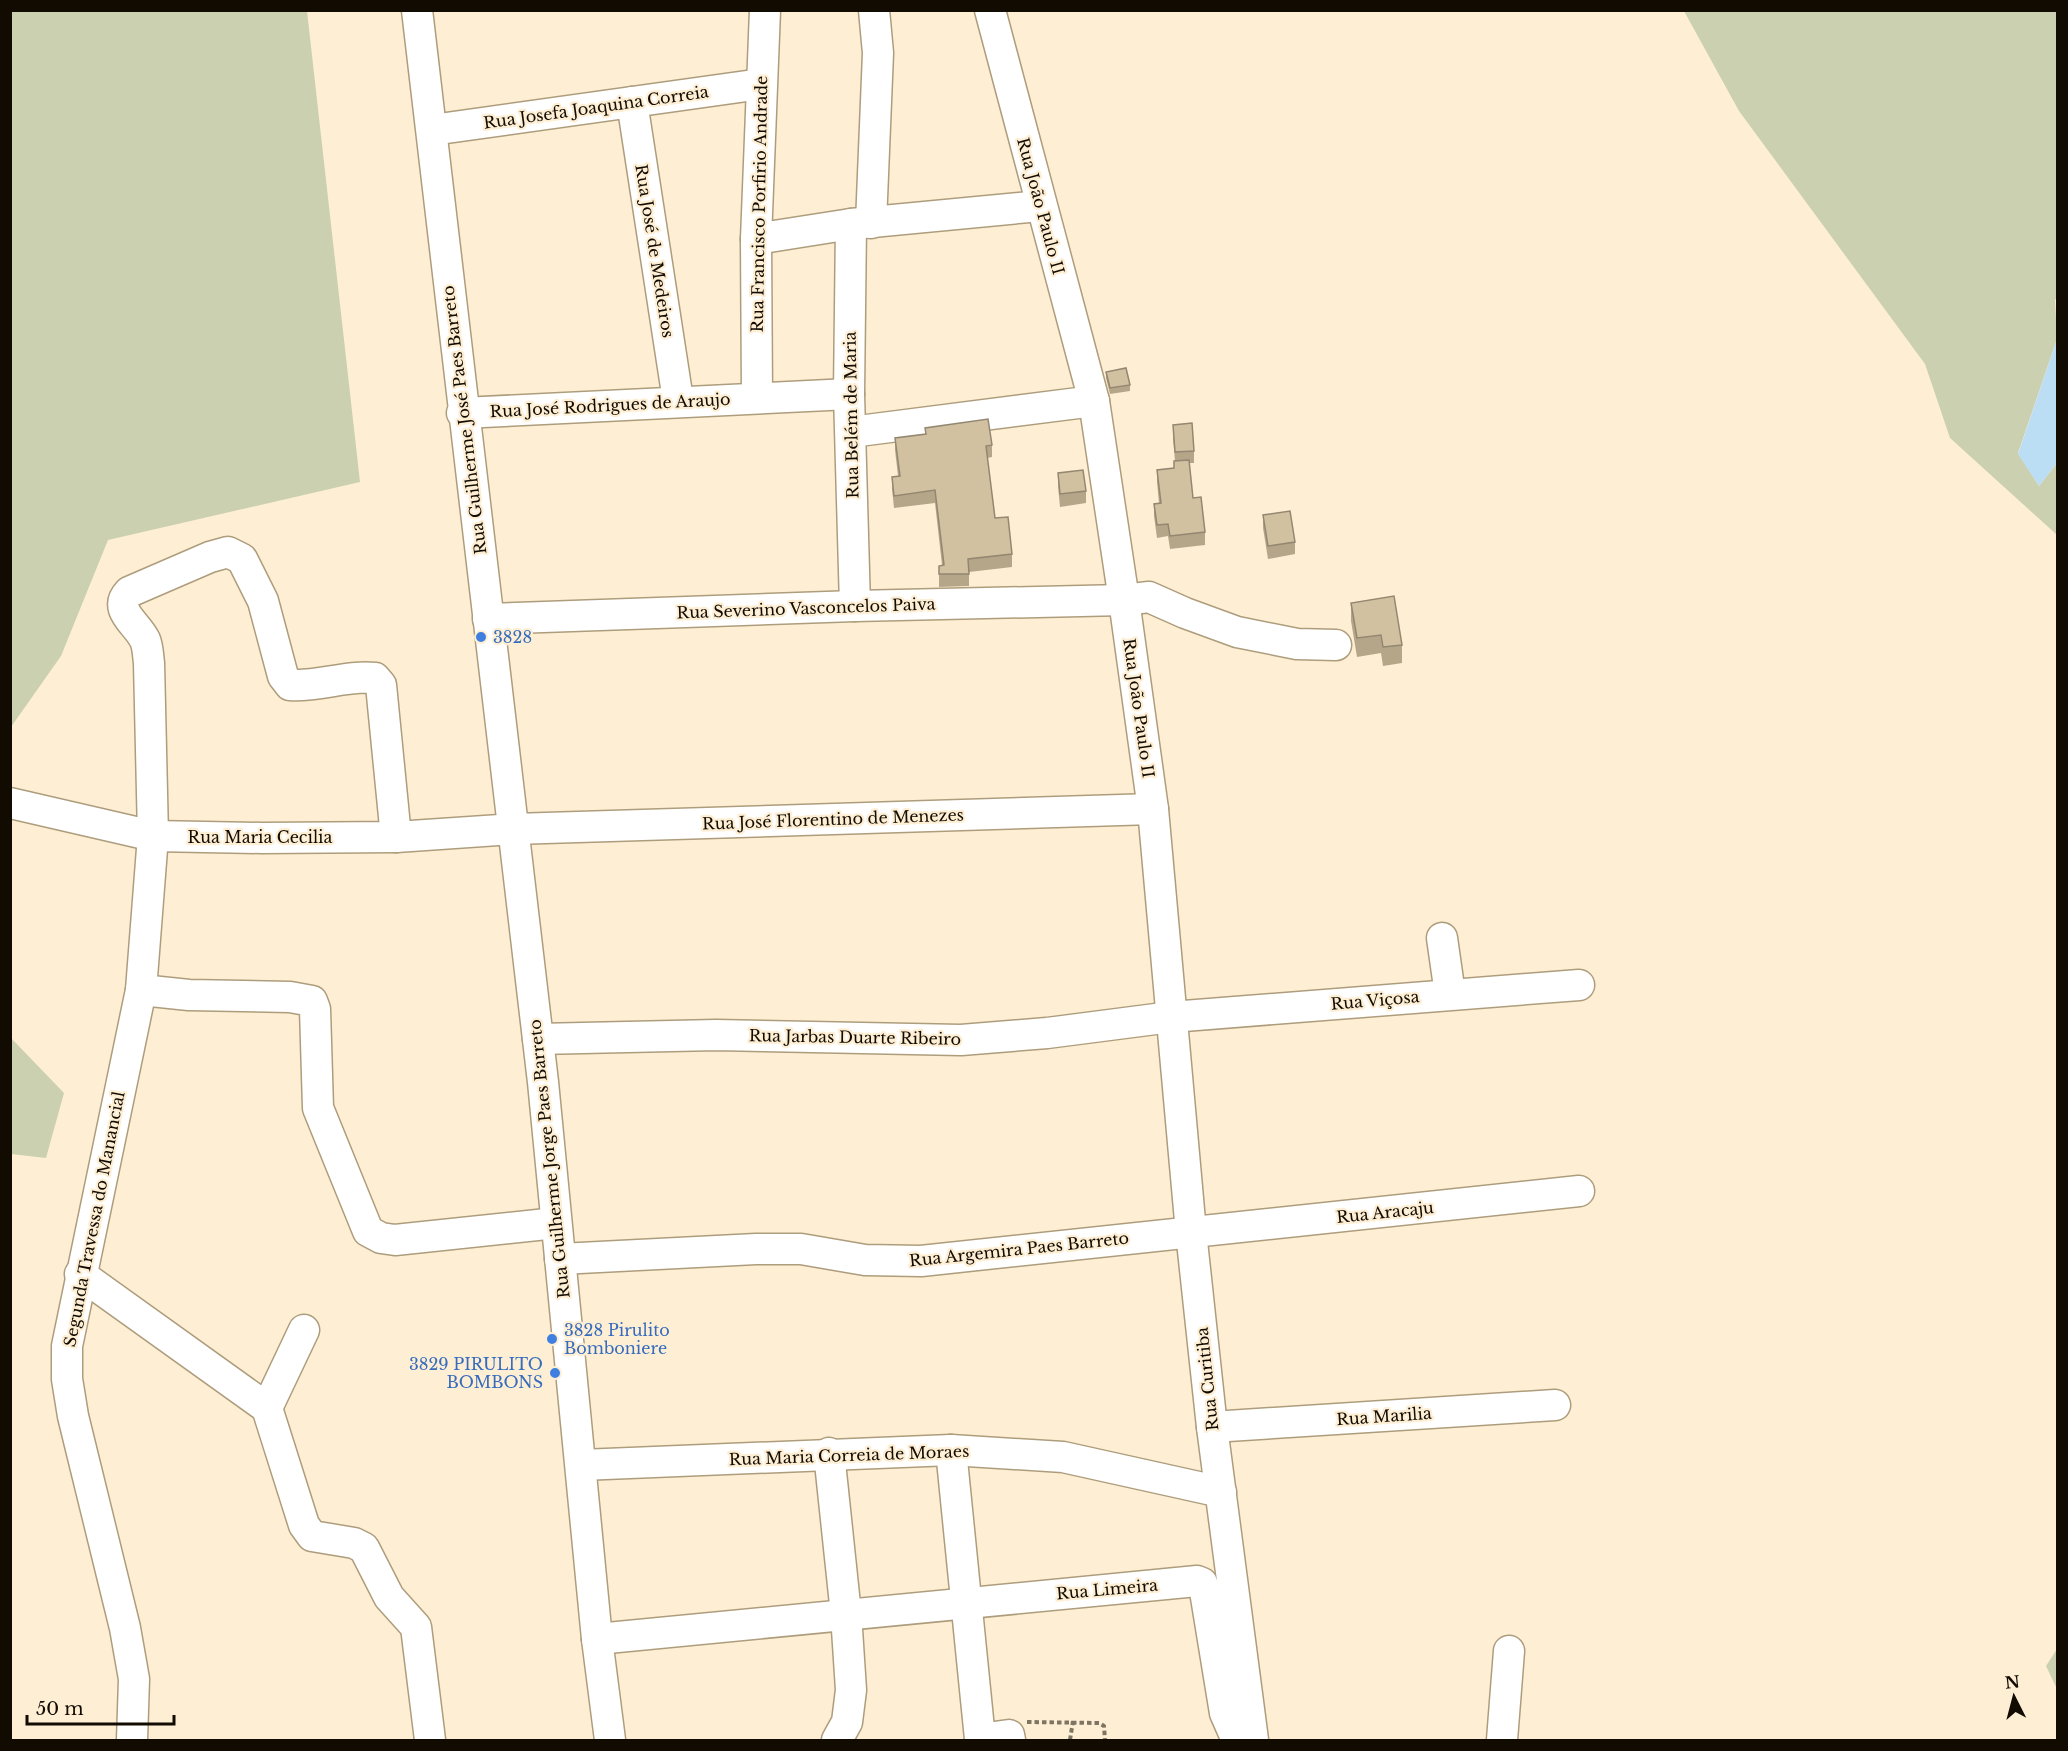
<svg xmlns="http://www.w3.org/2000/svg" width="2068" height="1751" font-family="'Libre Baskerville',serif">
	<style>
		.green { fill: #cbd0b0 }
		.water { fill: #bcdef4 }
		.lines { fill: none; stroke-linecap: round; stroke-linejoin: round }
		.minor-casing { stroke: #ae9d7c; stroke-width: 33 }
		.path { stroke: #7e7463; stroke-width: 4; stroke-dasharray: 4.5 3; stroke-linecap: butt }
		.minor { stroke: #fff; stroke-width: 30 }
		.wall { fill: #b5a68a }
		.building { fill: #d2c1a1; stroke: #938771; stroke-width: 1.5 }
		.shop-dot { fill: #3f7fe0; stroke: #feefd4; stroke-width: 2 }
		.labels { text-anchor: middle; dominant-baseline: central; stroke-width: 4.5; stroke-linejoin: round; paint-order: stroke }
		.street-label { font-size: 16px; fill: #110b02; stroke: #feefd4 }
		.shop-label { font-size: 16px; fill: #366cbe; stroke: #feefd4; text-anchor: start }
	</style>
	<rect width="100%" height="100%" fill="#feefd4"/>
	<g class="green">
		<path d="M11,10l296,1 53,471 -252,58 -47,116 -50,71z"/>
		<path d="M1684,11h373v289l-2,-1 2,40 -39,114 21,33 18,-23v72l-107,-97 -25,-74 -186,-253z"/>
		<path d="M11,1038l53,55 -18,65 -35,-4z"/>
		<path d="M2057,1649v40l-11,-23z"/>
	</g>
	<path class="water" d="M2057,339v124l-18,23 -21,-32z"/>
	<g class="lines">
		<g class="minor-casing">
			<g id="minor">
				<path d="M417,10l126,1072 54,557 13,101"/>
				<path d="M990,10l104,391 30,199 29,209 38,423 21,195 41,313"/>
				<path d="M632,102l46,298"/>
				<path d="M432,130l329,-46"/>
				<path d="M871,223l7,-170 -4,-43"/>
				<path d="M851,224l-2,170 6,212"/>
				<path d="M756,239l95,-15 189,-18"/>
				<path d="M757,397l-1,-158 9,-229"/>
				<path d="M462,413l387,-19"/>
				<path d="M851,432l243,-31"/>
				<path d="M488,619l367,-13 269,-6 25,-3 36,16 52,19 60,12 39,1"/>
				<path d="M10,803l143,33 109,2 134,-1 117,-8 640,-20"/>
				<path d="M1442,938l8,56"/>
				<path d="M141,990l48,5 101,2 22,4 3,8 3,99 50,123 13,7 14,2 161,-17"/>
				<path d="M538,1039l178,-4 245,5 86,-7 124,-16 408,-32"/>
				<path d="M560,1259l196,-10h45l64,11 56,1 658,-70"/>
				<path d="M80,1274l187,134 37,117 8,11 42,7 10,5 25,49 27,30 14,113"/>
				<path d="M267,1408l37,-78"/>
				<path d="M1212,1427l343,-22"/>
				<path d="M951,1450l29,289 29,-4 1,5"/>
				<path d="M829,1453l17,161 5,76 -4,32 -10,18"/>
				<path d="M581,1465l370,-15 112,7 158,35"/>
				<path d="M597,1639l600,-58 5,2 3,8 20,122 11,25 7,2"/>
				<path d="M132,1740l2,-61 -9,-51 -52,-212 -6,-37v-33l74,-356 12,-154 -4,-173c-1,-7 -1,-16 -4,-23 -8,-17 -33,-30 -16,-48l81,-35 18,-5 14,7 21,42 20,75 7,9c29,2 56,-10 85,-7l6,7 15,152"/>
				<path d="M1502,1740l7,-89"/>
			</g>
		</g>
		<g class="path">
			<path d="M1027,1722l72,1 5,3 1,14"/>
			<path d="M1070,1740l3,-19"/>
		</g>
		<use href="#minor" class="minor"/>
	</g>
	<g class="wall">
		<path d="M1106,372l24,13v6l-20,3 -4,-16z"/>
		<path d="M1173,425l21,26v12h-5l4,35 12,34v13l-35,4 -2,-13 -11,2 -3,-22v-12l5,-1 -2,-21v-12l17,-2v-7h1l-2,-23z"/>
		<path d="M925,428l67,17v12l-5,1 8,60 17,36v13l-43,5v14l-30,1v-21l3,-1 -7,-62 -41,5 -2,-19v-12l6,-1 -3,-26v-12l30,-4z"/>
		<path d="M1058,473l28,18v12l-26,4 -2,-21z"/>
		<path d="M1263,515l32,27v12l-27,5 -5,-31z"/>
		<path d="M1351,603l51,42v18l-19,3 -2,-13 -24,4 -6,-36z"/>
	</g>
	<g class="building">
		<path d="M1126,368l4,17 -20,3 -4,-16z"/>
		<path d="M988,419l4,26 -6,1 9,72 13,-1 4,37 -44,5 1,15h-30v-8l5,-1 -9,-75 -41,6 -2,-19 8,-1 -5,-38 31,-4 -1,-6z"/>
		<path d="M1192,423l2,28 -19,1 -2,-27z"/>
		<path d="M1189,460l4,38 8,-1 4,35 -35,4 -2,-12 -11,1 -3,-21 7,-1 -4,-33 17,-2v-7z"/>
		<path d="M1083,470l3,21 -26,3 -2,-21z"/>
		<path d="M1290,511l5,31 -27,4 -5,-31z"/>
		<path d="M1394,596l8,49 -19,2 -2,-12 -24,3 -6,-35z"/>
	</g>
	<g class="shop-dot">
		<circle cx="481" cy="637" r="6"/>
		<circle cx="552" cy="1339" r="6"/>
		<circle cx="555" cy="1373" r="6"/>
	</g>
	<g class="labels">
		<g class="street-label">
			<text transform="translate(596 107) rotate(-8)">Rua Josefa Joaquina Correia</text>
			<text transform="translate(759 204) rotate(-89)">Rua Francisco Porfirio Andrade</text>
			<text transform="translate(1041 206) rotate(75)">Rua João Paulo II</text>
			<text transform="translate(655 251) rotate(81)">Rua José de Medeiros</text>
			<text transform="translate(610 405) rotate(-3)">Rua José Rodrigues de Araujo</text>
			<text transform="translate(851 415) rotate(-91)">Rua Belém de Maria</text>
			<text transform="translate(464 420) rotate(-97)">Rua Guilherme José Paes Barreto</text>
			<text transform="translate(806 608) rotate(-2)">Rua Severino Vasconcelos Paiva</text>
			<text transform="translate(1139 708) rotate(82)">Rua João Paulo II</text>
			<text transform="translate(833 819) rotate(-2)">Rua José Florentino de Menezes</text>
			<text x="260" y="837">Rua Maria Cecilia</text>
			<text transform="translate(1375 1000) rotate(-5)">Rua Viçosa</text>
			<text transform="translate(855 1037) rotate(1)">Rua Jarbas Duarte Ribeiro</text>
			<text transform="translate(549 1159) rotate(-96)">Rua Guilherme Jorge Paes Barreto</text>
			<text transform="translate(1385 1212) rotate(-6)">Rua Aracaju</text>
			<text transform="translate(94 1219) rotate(-79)">Segunda Travessa do Manancial</text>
			<text transform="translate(1019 1249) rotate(-6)">Rua Argemira Paes Barreto</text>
			<text transform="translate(1207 1379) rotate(-96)">Rua Curitiba</text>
			<text transform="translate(1384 1416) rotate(-4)">Rua Marilia</text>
			<text transform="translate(849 1455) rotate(-2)">Rua Maria Correia de Moraes</text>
			<text transform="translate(1107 1589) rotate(-5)">Rua Limeira</text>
		</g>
		<g class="shop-label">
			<text x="493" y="637">3828</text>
			<text x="564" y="1330">3828 Pirulito<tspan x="564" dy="18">Bomboniere</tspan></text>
			<text x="543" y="1364" text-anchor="end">3829 PIRULITO<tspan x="543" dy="18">BOMBONS</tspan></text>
		</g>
	</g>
	<rect width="2068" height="1751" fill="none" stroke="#110b02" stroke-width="24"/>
	<g transform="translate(2014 1697) rotate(354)" stroke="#feefd4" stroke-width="4.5" paint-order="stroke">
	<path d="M0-4.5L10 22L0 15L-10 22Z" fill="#110b02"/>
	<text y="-9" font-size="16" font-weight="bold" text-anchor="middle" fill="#110b02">N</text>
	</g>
	<path d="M27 1715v9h147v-9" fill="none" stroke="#110b02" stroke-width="3"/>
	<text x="36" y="1715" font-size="18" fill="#110b02" stroke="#feefd4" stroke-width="4.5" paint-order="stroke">50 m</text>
</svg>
